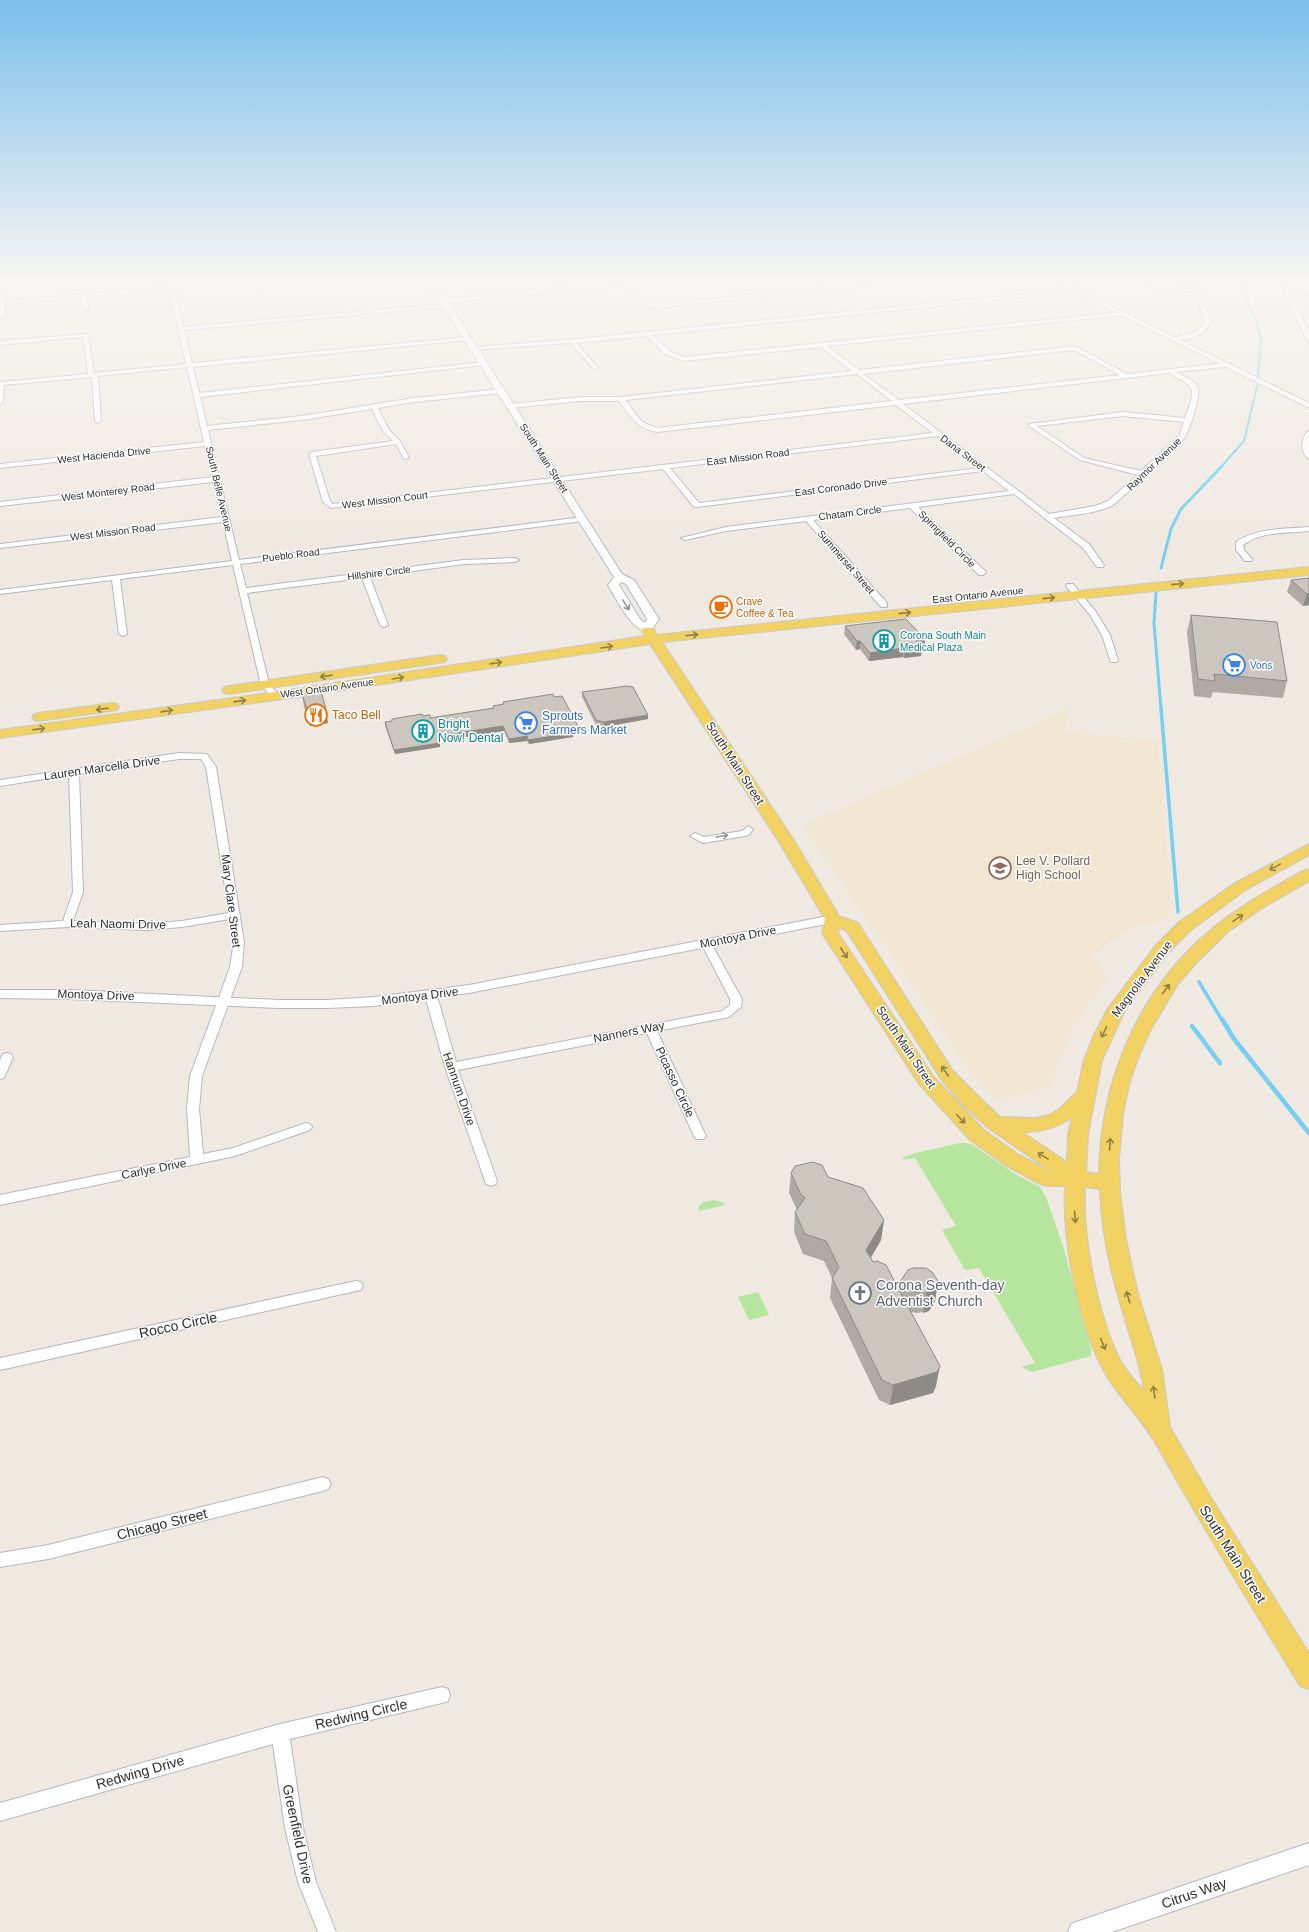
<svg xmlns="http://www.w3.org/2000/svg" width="1309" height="1932" font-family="Arial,sans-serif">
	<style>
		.education { fill: #f0e6d1 }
		.green { fill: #b6e59e }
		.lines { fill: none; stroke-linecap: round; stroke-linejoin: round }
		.stream-far3 { stroke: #75cff0; stroke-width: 2 }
		.stream-far2 { stroke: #75cff0; stroke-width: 3 }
		.stream-far1 { stroke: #75cff0; stroke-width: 3.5 }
		.stream { stroke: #75cff0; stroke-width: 4.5 }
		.minor-casing { stroke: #b4b7c1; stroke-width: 2 }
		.tertiary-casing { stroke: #b4b7c1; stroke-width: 2 }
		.secondary-casing { stroke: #b4b7c1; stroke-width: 2 }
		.primary-casing { stroke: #c9c9c9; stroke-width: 2 }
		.minor { fill: #fff; fill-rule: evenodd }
		.tertiary { fill: #fff; fill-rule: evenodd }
		.secondary { fill: #fff; fill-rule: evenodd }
		.primary { fill: #f2d163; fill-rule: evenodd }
		.wall { fill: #afaba4 }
		.shaded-wall { fill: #8e8b86 }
		.building { fill: #cbc7bf; stroke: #8e8b86 }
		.oneway { stroke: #908048 }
		.oneway2 { stroke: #969696 }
		.labels { text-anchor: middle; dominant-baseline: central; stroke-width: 3; stroke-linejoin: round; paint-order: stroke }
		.far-street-label { font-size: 10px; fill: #2e2e2e; stroke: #fff }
		.far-food-label { font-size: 10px; fill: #c56008; stroke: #fff; text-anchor: start }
		.far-culture-label { font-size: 10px; fill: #0d838f; stroke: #fff; text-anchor: start }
		.far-shop-label { font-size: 10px; fill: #366cbe; stroke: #fff; text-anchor: start }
		.food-label { font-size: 12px; fill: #c56008; stroke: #fff; text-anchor: start }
		.shop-label { font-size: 12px; fill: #366cbe; stroke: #fff; text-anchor: start }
		.culture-label { font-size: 12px; fill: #0d838f; stroke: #fff; text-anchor: start }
		.street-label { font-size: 12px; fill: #2e2e2e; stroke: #fff }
		.education-label { font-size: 12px; fill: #785e54; stroke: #fff; text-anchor: start }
		.near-worship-label { font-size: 14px; fill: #5b616d; stroke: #fff; text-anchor: start }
		.near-street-label { font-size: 14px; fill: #2e2e2e; stroke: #fff }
	</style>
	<rect width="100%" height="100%" fill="#efe9e1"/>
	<path class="education" d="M1067,710l-1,22 92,9 14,170 -8,9 -31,6 -41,30 16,21 -36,53 -22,57 -52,13 -27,-28 -168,-247z"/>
	<g class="green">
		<path d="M960,1143h7l6,2 39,27 28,15 6,10 17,49 28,103v7l-59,16 -11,-5 14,-4 -56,-95 -14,2 -23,-40 14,-4 -41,-68 -12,2v-2l9,-4z"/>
		<path d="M713,1200l9,2 3,3 -26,6v-5l5,-4z"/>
		<path d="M758,1292l11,23 -20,5 -11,-23z"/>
	</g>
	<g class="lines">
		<g class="stream-far3">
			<path d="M1238,278l17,40 6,21 -3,37"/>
			<path d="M1221,467l23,-26 13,-55"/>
		</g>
		<g class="stream-far2">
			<path d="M1161,568l10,-39 10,-20 41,-43"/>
			<path d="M1156,593l-2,30 7,86"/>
		</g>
		<g class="stream-far1">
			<path d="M1161,708l17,204"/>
			<path d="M1199,982l23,38"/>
		</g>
		<g class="stream">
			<path d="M1222,1019l12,20 75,94"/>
			<path d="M1192,1026l28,37"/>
		</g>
		<g class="minor-casing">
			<g id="minor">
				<path d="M0,278h6l-1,23 163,-14 -2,-9h6l11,49 265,-23 -2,3 -262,23 8,33 277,-26 1,1 -3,2 -274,27 6,26 286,-31 1,1 -3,2 -283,32 7,29 95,-10 112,-18 87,-9 3,2 -3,2 -87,9 -36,6 11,22 11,11 9,17 -5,1 -8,-15 -80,12 14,45 3,3 600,-71 -37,-28 -239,27c-20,-3 -27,-16 -38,-31h-38l-70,7 -3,-2 3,-2 70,-7h40l231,-26 -31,-24 -137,14 -17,-6 -21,-19 -70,7 21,24 1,1 -3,2 -25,-27 -98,7 -1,-1 3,-2 81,-6 520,-52 2,3 -425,43 19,17 13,5 438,-45 3,2 -1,1 -297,31 32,24 216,-24 52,28 98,-11 3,2 -3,2 -49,5c7,4 19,8 22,16 3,7 -8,41 -13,49 -3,5 -66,64 -72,68 -17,9 -41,10 -59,13l35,26 15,21 -1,2h-6l-14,-19 -69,-54 -96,13 67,64 1,2 -4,2h-3l-69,-67 -97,12 74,83v4h-6l-75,-86 -80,10 -41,9 -4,-2 45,-11 283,-36 -26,-20 -286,36h-3l-31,-38 -332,39 -8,-6 -14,-48 3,-2 81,-11 -10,-10 -11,-22 -70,11 -94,10 31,130 344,-43 4,2 -4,2 -343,43 6,24 218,-28 51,-2 4,2 -4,2 -51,2 -94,13 18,48 -4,2 -4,-2 -18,-47 -115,15 22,91 11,12 -4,3 -3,-1 -12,-13 -28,-120 -113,14 7,55 -4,2 -4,-2 -7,-54 -112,14v-4l232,-29 -9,-39 -223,26v-4l222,-27 -9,-35 -213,24v-4l213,-25 -8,-31 -205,22v-4l204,-22 -17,-75 -89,9 3,45 -3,2 -3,-2 -3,-44 -88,8 -1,17 -3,2v-22l88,-8 -5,-37 -83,8v-4l88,-7 6,39 92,-9 -17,-74 -82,7 2,11 -3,2 -3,-2 -2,-10 -76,6v12l-3,2 -2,-1zM1074,350l46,25 -221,25 -36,-26zM1169,373c28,16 27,14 16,45l-62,-6 -94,12v2l51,34 58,15 -30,26 -13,5 -46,8 -146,-110zM857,374l35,27 -235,27 -15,-6 -17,-22zM1123,416l61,6 -5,14 -38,35 -57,-13 -47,-32zM938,436l41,32 -280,35 -29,-35z"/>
				<path d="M249,278h6l4,14 -5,-1z"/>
				<path d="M331,278h6l1,7h-4z"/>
				<path d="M667,278h22l-60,7 16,17 10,2 271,-26h22l-293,30 -14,-4 -18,-18 -180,17 -3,-2 3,-2z"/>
				<path d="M1133,278h8l19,7 34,4 -4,-11h6l15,45c-7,13 -26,19 -40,17v-2l25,-6 9,-9 -10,-31 -36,-3z"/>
				<path d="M1278,278h6l5,11 20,1v4l-18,-1 18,40v8l-3,-2z"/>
				<path d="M1309,431v28l-2,-1c-7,-9 -6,-17 0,-26z"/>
				<path d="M1309,527v4c-22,2 -47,0 -66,14l1,5 8,9 -1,2h-6l-9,-11v-8c21,-14 48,-13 73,-15z"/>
				<path d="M1067,584h6l23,28 14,23 8,25 -1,2h-6l-1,-2 -8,-25 -12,-20 -24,-29z"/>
				<path d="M179,753l28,1 9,13 28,175 -2,25 -40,109 -3,33 4,45 30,-6 73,-25 4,1 2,3 -2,3 -75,26 -235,49v-10l190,-38 -3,-48 3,-33 40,-109 4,-25 -4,-23 -48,8 -35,3 -80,-3 -67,4v-6l63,-4 10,-29 -4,-117 -69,11v-6zM179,759h22l5,8 23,146 -47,8 -35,3 -74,-3 10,-29 -4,-118z"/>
				<path d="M748,826l5,3 -4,6 -4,1 -42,7 -13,-7 5,-3 9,4 38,-6z"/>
				<path d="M706,940l5,3 31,56 -1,8 -12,10 -72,14 49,105 -2,3h-8l-2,-3 -47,-103 -189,37 39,111 -1,3 -5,2 -5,-2 -41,-117 -20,-71 2,-3 4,-1 6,4 19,66 266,-51 8,-6v-6l-29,-56z"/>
				<path d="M7,1053l4,1 2,3 -9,21 -4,1v-19l3,-6z"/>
				<path d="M356,1281l5,1 2,4 -2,4 -5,1 -356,79v-12z"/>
				<path d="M323,1477l5,2 3,5 -3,5 -5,2 -275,68 -48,8v-14l48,-8z"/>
				<path d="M442,1687l6,2 2,6 -2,6 -6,2 -152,36 13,89 13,54 20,50h-18l-20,-50 -13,-54 -12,-84 -273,77v-18l280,-79z"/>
			</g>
		</g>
		<g class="tertiary-casing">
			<g id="tertiary">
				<path d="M1046,278h8l255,125v5z"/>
				<path d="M833,915l6,4 -2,3 -368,71 -95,13 -47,2h-48l-209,-9 -70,-1v-8h70l209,10h48l47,-3 95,-12z"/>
				<path d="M1309,1843v22l-197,67h-44l3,-8 8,-3z"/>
			</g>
		</g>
		<g class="secondary-casing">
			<path id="secondary" d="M425,278h8l189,296 12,6 25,39 -8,12c-17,5 -35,-33 -43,-46l6,-8zM621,582l5,2 21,35 -2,4 -5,-4 -21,-34z"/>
		</g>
		<g class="primary-casing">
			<g id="primary">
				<path d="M1309,567v8l-647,67 133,200 44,74 19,7 95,148 22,22 25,24 36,1 13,-3 10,-6 18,-17 7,-32 10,-25 14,-27 48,-63 23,-23 56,-39 74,-39v11l-62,34 -56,41 -23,23 -43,57 -23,50 -14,74 -2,38 13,2c1,-91 38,-181 108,-241 29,-25 63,-44 96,-62l6,-2v12l-45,26 -35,24 -32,31 -19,22 -28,47 -12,27 -9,27 -6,29 -4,45 1,33 6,48 12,54 24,75 8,58 43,74 96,152v36l-9,-3c-49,-80 -98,-160 -144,-242 -14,-25 -37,-46 -51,-71 -27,-48 -43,-133 -40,-187h-18l-7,-2 -35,-19 -35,-25 -51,-56 -97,-151 3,-14 -46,-77 -129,-198 -374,56 -276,38v-8l276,-38 369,-56 -3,-5 1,-3h10l4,7zM839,928l7,2 95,149 20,24 27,25 64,44 -33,-17 -35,-25 -51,-54 -95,-143zM1072,1118l-4,16 -1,28 -45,-30c18,1 34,-4 50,-14zM1085,1187l15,2c1,38 9,77 20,114 8,29 20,58 24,88 -8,-9 -17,-19 -23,-29 -23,-45 -39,-125 -36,-175z"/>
				<path d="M440,655l5,1 2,3 -2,3 -216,32 -5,-1 -2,-3 2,-3 5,-1z"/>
				<path d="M112,703l5,1 2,3 -2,3 -78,11 -5,-1 -2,-3 2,-3 5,-1z"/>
			</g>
		</g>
		<use href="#minor" class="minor"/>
		<use href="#tertiary" class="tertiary"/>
		<use href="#secondary" class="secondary"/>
		<use href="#primary" class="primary"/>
	</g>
	<g class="wall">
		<path d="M1309,578v27l-6,1 -16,-14 4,-12z"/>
		<path d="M1191,615l96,66 -4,17 -70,-6 -2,6 -17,-2 -7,-64z"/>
		<path d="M845,626l80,13v9h-3l-1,8 -17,2 -1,-1 -34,4 -9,-12 -4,1 -12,-16z"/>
		<path d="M582,692l66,23v4l-44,8 -8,-2 -14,-28z"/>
		<path d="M302,694l26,29 -18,3 -6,-19z"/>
		<path d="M554,697l25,36 -6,1v3l-44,7 -2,-3 -18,2 -5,-12 -65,10 1,6 -45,7 -10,-28v-4l7,-1v-2l31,-3 7,2 63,-10v-2l10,-2v-2z"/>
		<path d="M791,1173l37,4 56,43 -3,20 -10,18 2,4 24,24 41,-5 -3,20 -6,10 -12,2 -6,-1 25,74 -3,7 -43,12 -11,-5 -49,-102 2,-20 -8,-17 -21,-7 -9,-22 1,-20 2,-2 -8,-17z"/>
	</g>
	<g class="shaded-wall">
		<path d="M1309,593v12l-6,1 4,-12z"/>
		<path d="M925,639v9h-3l-1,8 -17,2 1,-9 11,-8z"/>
		<path d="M857,641h3v8l-4,1z"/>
		<path d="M903,648v9l-34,4 1,-8z"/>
		<path d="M326,709l2,14 -18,3 -2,-14z"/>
		<path d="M648,715v4l-44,8v-5z"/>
		<path d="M503,726l1,5 -66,10v-5z"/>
		<path d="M579,728v5l-6,1v3l-44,7 -1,-4 43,-10z"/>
		<path d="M527,736v5l-18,2v-4z"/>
		<path d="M440,743v4l-45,7 -1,-4z"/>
		<path d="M884,1220l-3,20 -18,30 3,-20z"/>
		<path d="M938,1281l-3,20 -6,10 -6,2 3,-20z"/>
		<path d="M940,1366l-4,20 -3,7 -43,12 3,-20z"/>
	</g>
	<g class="building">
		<path d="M1309,578v15l-2,1 -16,-14z"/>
		<path d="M1191,615l86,7 10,59 -73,-7 1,7 -17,-2z"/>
		<path d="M906,619l19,20 -9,2 6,6 -17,2 -2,-1 -33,5 -10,-12h-3l-12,-15z"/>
		<path d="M627,686l6,1 15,28 -44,7 -8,-2 -14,-28z"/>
		<path d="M321,691l5,18 -18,3 -6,-18z"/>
		<path d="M553,694l1,3 8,-1 17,32 -8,2 1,3 -44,7 -1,-4 -18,3 -6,-13 -65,10 2,7 -46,7 -9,-28 7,-1v-2l30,-5 1,2 7,-1v3l64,-10 -1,-2 11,-2 -1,-2z"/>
		<path d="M813,1162l9,3 6,12 35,11 21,32 -18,30 7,12 4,-1 9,4 11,21 11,-16 5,-2h13l6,4 6,9 -5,10 -7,2h-6l-22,-5 42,78 -3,6 -44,13 -11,-5 -50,-102 7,-11 -13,-26 -21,-7 -10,-22 10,-14 -5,-5 -9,-20 4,-7z"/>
	</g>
	<defs><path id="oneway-shaft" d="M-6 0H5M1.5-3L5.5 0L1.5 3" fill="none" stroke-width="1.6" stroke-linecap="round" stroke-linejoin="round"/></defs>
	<g class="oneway">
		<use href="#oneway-shaft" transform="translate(1178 584) rotate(-6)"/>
		<use href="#oneway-shaft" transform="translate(1049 598) rotate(-6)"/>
		<use href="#oneway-shaft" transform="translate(905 613) rotate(-6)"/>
		<use href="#oneway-shaft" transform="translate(692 635) rotate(-6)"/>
		<use href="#oneway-shaft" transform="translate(607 647) rotate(-9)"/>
		<use href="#oneway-shaft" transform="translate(496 663) rotate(-8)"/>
		<use href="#oneway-shaft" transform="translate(326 676) rotate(172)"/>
		<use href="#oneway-shaft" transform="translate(398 678) rotate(-9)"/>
		<use href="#oneway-shaft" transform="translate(240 701) rotate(-8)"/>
		<use href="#oneway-shaft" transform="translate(102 709) rotate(172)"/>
		<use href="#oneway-shaft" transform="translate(167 711) rotate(-8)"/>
		<use href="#oneway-shaft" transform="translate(39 729) rotate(-8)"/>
		<use href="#oneway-shaft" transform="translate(1275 867) rotate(151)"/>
		<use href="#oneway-shaft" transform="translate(1238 918) rotate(-34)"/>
		<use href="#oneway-shaft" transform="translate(844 953) rotate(57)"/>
		<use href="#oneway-shaft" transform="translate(1166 989) rotate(-53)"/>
		<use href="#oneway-shaft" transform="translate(1104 1032) rotate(116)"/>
		<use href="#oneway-shaft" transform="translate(945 1071) rotate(-124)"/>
		<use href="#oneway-shaft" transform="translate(961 1119) rotate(46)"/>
		<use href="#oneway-shaft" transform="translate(1110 1144) rotate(-85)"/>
		<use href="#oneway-shaft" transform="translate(1043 1156) rotate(-149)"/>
		<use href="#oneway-shaft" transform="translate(1075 1217) rotate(86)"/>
		<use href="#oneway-shaft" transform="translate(1128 1297) rotate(-105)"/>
		<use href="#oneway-shaft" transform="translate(1103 1344) rotate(67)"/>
		<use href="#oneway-shaft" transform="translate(1154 1392) rotate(-99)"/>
	</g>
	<g class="oneway2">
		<use href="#oneway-shaft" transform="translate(626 605) rotate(58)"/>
		<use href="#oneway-shaft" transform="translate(722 836) rotate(-9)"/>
	</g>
	<linearGradient id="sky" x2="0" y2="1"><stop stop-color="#7abfeb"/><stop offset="0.51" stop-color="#f8f5f2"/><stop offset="1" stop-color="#f8f5f2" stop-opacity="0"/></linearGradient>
	<rect width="1309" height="549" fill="url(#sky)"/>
	<defs>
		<g id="cafe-ring" transform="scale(1.15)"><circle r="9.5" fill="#fff" stroke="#e8710a" stroke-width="1.5"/><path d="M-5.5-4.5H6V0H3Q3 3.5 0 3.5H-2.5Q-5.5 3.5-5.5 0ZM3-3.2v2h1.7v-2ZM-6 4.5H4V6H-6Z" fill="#e8710a"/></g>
		<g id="building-ring" transform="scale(1.15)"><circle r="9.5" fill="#fff" stroke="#0f9aa8" stroke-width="1.5"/><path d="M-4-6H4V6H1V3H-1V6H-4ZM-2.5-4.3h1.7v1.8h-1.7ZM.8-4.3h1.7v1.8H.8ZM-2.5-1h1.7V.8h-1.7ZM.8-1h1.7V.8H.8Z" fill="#0f9aa8"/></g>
		<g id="supermarket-ring" transform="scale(1.15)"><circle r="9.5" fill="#fff" stroke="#3f7fe0" stroke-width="1.5"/><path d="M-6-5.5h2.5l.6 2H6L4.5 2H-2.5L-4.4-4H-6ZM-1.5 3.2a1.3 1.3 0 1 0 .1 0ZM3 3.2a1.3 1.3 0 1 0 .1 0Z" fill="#3f7fe0"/></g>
		<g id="restaurant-ring" transform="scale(1.15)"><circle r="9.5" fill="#fff" stroke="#e8710a" stroke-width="1.5"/><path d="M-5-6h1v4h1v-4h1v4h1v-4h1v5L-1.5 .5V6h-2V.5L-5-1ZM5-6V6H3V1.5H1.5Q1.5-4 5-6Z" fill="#e8710a"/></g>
		<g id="school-ring" transform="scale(1.15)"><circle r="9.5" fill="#fff" stroke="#8d6e63" stroke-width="1.5"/><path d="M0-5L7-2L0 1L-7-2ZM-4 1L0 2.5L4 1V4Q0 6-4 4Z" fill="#8d6e63"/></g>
		<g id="church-ring" transform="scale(1.15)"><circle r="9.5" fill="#fff" stroke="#6b7280" stroke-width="1.5"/><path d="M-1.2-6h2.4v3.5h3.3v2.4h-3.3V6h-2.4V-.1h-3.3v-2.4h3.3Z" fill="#6b7280"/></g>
	</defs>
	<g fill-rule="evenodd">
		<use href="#cafe-ring" x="721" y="607"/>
		<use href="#building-ring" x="884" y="641"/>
		<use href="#supermarket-ring" x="1234" y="665"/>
		<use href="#restaurant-ring" x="316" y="715"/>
		<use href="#supermarket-ring" x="526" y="723"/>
		<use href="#building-ring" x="423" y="731"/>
		<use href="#school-ring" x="1000" y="868"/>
		<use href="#church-ring" x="860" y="1293"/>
	</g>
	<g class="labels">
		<g class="far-street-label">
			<text transform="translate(963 453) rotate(37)">Dana Street</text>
			<text transform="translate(104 455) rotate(-6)">West Hacienda Drive</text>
			<text transform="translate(748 457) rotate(-7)">East Mission Road</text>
			<text transform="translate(544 458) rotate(57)">South Main Street</text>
			<text transform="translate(1154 464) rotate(-44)">Raymor Avenue</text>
			<text transform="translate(841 487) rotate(-7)">East Coronado Drive</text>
			<text transform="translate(219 489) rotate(77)">South Belle Avenue</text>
			<text transform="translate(108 492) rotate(-7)">West Monterey Road</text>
			<text transform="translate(385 500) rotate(-7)">West Mission Court</text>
			<text transform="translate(850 513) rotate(-7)">Chatam Circle</text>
			<text transform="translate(113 532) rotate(-7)">West Mission Road</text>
			<text transform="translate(947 539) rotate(45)">Springfield Circle</text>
			<text transform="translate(291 555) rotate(-7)">Pueblo Road</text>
			<text transform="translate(846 562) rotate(49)">Summerset Street</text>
			<text transform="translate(379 573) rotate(-7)">Hillshire Circle</text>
			<text transform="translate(978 595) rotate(-6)">East Ontario Avenue</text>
			<text transform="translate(327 688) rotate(-8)">West Ontario Avenue</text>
		</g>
		<g class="far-food-label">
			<text x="736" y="601">Crave<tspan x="736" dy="12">Coffee &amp; Tea</tspan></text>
		</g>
		<g class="far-culture-label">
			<text x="900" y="635">Corona South Main<tspan x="900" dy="12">Medical Plaza</tspan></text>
		</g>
		<g class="far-shop-label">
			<text x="1250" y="665">Vons</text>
		</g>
		<g class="food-label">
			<text x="332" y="715">Taco Bell</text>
		</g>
		<g class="shop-label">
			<text x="542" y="716">Sprouts<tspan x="542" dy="14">Farmers Market</tspan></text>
		</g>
		<g class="culture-label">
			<text x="438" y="724">Bright<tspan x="438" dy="14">Now! Dental</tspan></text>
		</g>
		<g class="street-label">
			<text transform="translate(735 763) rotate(57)">South Main Street</text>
			<text transform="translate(102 768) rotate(-8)">Lauren Marcella Drive</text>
			<text transform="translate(231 901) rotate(83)">Mary Clare Street</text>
			<text transform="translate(118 924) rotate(1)">Leah Naomi Drive</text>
			<text transform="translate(738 937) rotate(-11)">Montoya Drive</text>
			<text transform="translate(1142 979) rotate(-53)">Magnolia Avenue</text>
			<text transform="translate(96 995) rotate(2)">Montoya Drive</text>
			<text transform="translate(420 996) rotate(-7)">Montoya Drive</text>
			<text transform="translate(629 1032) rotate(-11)">Nanners Way</text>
			<text transform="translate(906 1047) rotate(56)">South Main Street</text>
			<text transform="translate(675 1082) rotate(65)">Picasso Circle</text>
			<text transform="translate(459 1089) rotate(71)">Hannum Drive</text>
			<text transform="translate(154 1169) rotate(-11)">Carlye Drive</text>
		</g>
		<g class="education-label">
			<text x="1016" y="861">Lee V. Pollard<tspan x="1016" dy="14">High School</tspan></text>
		</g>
		<g class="near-worship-label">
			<text x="876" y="1285">Corona Seventh-day<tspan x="876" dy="16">Adventist Church</tspan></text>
		</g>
		<g class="near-street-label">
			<text transform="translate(178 1325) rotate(-12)">Rocco Circle</text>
			<text transform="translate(162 1524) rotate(-14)">Chicago Street</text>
			<text transform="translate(1233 1554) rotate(58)">South Main Street</text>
			<text transform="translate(361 1714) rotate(-13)">Redwing Circle</text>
			<text transform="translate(140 1772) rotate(-16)">Redwing Drive</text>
			<text transform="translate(298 1834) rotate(78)">Greenfield Drive</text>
			<text transform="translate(1194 1893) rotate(-19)">Citrus Way</text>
		</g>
	</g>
</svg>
